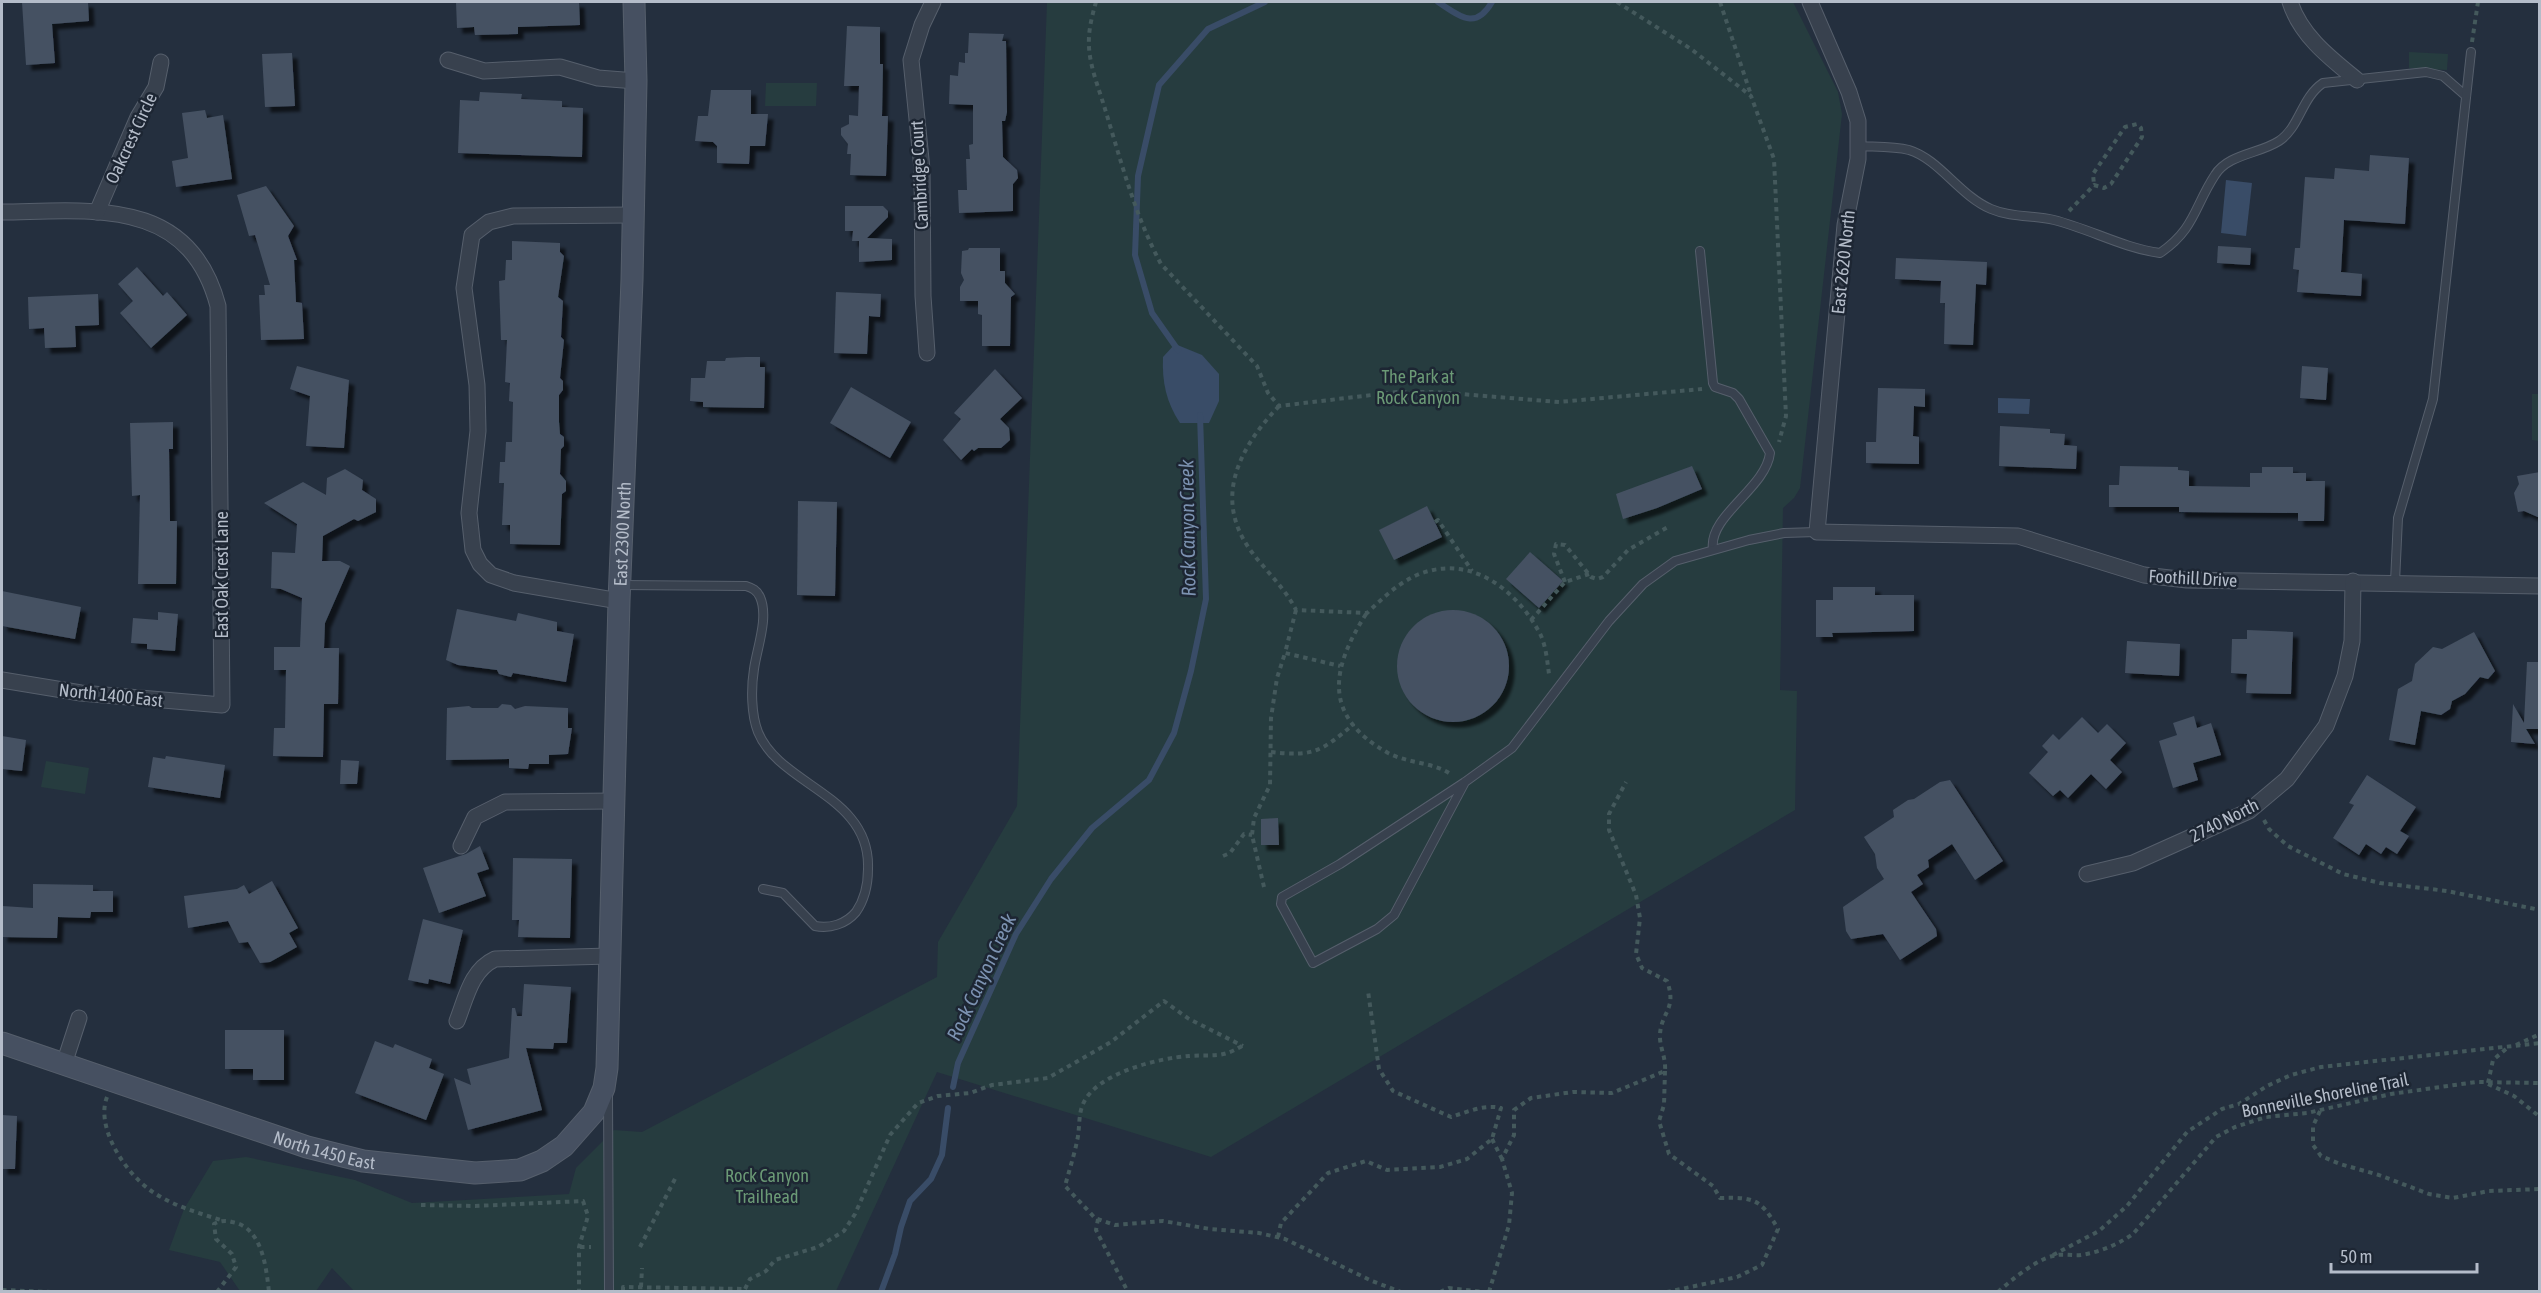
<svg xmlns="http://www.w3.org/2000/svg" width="2541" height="1293" font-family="'Asap Condensed',sans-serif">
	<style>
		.green { fill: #263c3f }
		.water { fill: #394c67 }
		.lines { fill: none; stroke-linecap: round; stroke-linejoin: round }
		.stream { stroke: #394c67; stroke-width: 6 }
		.building { fill: #455162; filter: url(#shadow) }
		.lane-casing { stroke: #565f6c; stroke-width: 10 }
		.street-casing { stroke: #565f6c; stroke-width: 17 }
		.secondary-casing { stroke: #565f6c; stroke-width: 23 }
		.path { stroke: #44595c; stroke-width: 4; stroke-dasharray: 4.5 4.5; stroke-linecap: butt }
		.lane { stroke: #38414e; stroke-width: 8 }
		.street { stroke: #38414e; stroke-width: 15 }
		.secondary { stroke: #465061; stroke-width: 21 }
		.labels { text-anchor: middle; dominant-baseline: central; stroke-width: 5; stroke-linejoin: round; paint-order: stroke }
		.street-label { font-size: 18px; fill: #b4bcc9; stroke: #1d2633 }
		.park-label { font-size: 18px; fill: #6b9a76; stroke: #1d2633 }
		.water-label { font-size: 20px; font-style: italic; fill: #7c92b1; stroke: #1d2633 }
	</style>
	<defs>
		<filter id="shadow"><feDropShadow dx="5.5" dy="5.5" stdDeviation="1.5" flood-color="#0009"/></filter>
	</defs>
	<rect width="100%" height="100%" fill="#242f3e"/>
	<g class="green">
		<path d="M1047,2h746l45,90 4,22 -42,374 -6,10 -11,10 -3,182 17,1 -2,119 -584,347 -274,-85 -101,219 -481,1 -23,-24 -16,23h-76l-20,-29 -51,-12 15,-41 29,-48 33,-4 109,23 57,23 157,-9 7,-26 38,-38 28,2 295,-155 1,-35 79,-136z"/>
		<path d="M2409,52l39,2 -1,16 -38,-2z"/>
		<path d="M766,83h51l-1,23h-51z"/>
		<path d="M2532,394h7v47l-7,-1z"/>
		<path d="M46,761l43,7 -4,26 -44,-7z"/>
	</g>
	<g class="water">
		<path d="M2226,180l26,3 -6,53 -25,-3z"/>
		<path d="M1175,344l27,11 17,19v27l-10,22h-29c-14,-21 -18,-41 -17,-66z"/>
		<path d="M1998,398l32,1 -1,15 -31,-1z"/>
	</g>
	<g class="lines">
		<g class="stream">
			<path d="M1438,2c22,14 37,29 54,0"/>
			<path d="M1178,350l-26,-37 -17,-58 3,-79 21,-91 49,-56 57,-27"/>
			<path d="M953,1087l5,-24 58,-129 35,-55 41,-51 57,-48 25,-47 17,-62 15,-72 -6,-184"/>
			<path d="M881,1292l14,-38 6,-27 9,-26 21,-22 11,-24 6,-47"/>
		</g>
	</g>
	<g class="building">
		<path d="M22,2h66l1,19 -37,3 3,39 -29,2z"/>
		<path d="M456,2h123l1,23 -62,2v7l-43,1 -1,-8 -17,1z"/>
		<path d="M847,26l33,1v37h3l-1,52h6l-2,60 -36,-1 1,-21h-4l1,-10 -7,-9v-7l8,-4v-9l9,1 1,-30h-15z"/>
		<path d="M969,33l35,1 -2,7h4l1,71 -2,9h-3l1,36 14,13 1,8 -5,6v27l-54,2 -1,-23h9l-1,-31h4l-1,-14 4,-1v-39l-24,-1 1,-29 8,1 1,-14 6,1v-10h3z"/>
		<path d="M292,53l3,53 -30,1 -3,-53z"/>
		<path d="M711,90h40v24h17l-3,32h-15l-1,18 -32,-1v-17l-4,-4 -18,-1 3,-25h10z"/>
		<path d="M480,92l42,2 -1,5 41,2v6l21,1 -1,49 -124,-4 2,-53 19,1z"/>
		<path d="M205,110l2,8 16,-3 9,64 -56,8 -4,-26 16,-3 -6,-45z"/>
		<path d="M2370,155l39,3 -4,66 -61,-4 -3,52 21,2 -1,22 -64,-4 2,-22 -6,-1 2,-21h5l5,-71 29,2 1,-11 34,3z"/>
		<path d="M266,186l28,40 -6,10 9,24h-3l2,42 6,1 2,36 -43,1 -2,-45h6l-1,-10h6l-15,-50 -6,1 -12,-41z"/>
		<path d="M845,206h38l5,5v6l-21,21 25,1v21l-33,2v-21h-7l1,-10h-8z"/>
		<path d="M512,241l48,2v9l4,4 -6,41 5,4 -2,36 3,3 -4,38 3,3v9l-4,5v27l1,12 4,3v9l-3,3 -1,25 6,7v10l-4,3 -2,51 -50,-1v-19h-8l2,-42h-5l1,-21h5l1,-20h6l1,-40 -4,-1 1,-18 -5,-1 2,-42h-6l-2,-59 6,-1 1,-20h6z"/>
		<path d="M2218,246l33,2 -1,17 -33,-2z"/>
		<path d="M969,248h31v23h5v12l10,11 -4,3 -1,49h-28v-31l-4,-1v-13h-18v-14l4,-7 -3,-7 1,-22 6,-1z"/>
		<path d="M1896,258l91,4 -1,23 -10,-1 -3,61 -29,-1 1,-41h-5l1,-22 -46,-2z"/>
		<path d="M137,267l26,29 4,-4 20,23 -36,33 -31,-35 13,-12 -15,-17z"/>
		<path d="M836,292l45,2 -1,23 -11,-1 -2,38 -33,-1z"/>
		<path d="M98,294l1,31 -24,1 1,21 -31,1 -1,-20 -15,1 -1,-32z"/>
		<path d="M746,357h14v10h5l-1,41 -61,-1v-5l-13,-1 1,-23h14l2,-17h18l1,-3z"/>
		<path d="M297,366l52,14 -5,68 -38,-2 4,-50 -20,-7z"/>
		<path d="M2302,366l26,2 -2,32 -26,-2z"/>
		<path d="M995,369l27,29 -22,21 9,9 1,12 -9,8h-23l-4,3 -2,-2 -11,11 -18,-20 18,-21 -7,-6z"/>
		<path d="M851,387l60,35 -21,36 -60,-35z"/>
		<path d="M1878,388l47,1v18l-11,-1 -1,30 6,1v27l-53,-1v-21h10z"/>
		<path d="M173,422v27h-4l1,72h7l-1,63h-38l2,-89 -8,1 -2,-73z"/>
		<path d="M2000,426l50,3v4l15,1 -1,11 13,1 -1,23 -77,-3z"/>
		<path d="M1692,466l10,23 -45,19 -34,11 -7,-25z"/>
		<path d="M2120,466l58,1v3l11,1v15l61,1v-14h12v-6h31v6h13v8h19l-1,40h-26v-8l-119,-1v-5h-70v-22h10z"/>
		<path d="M345,469l18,11 -1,10 14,9v13l-18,9 -4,-2 -31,17 -1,25h18l10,5 -25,57 -1,25h15l-1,56h-14l-1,53 -50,-1 1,-28h11l1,-58h-12v-23h26l2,-49 -21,-9 -10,-1 1,-36 23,1 2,-29 -33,-21 39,-21 23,13 1,-17z"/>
		<path d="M2540,472v46l-16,-7 -6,1 -4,-19 5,-9 -2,-8z"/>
		<path d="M798,501l39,1 -2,94 -38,-1z"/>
		<path d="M1427,506l15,31 -48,23 -15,-30z"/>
		<path d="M1530,552l33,29 -24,27 -33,-29z"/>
		<path d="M1833,587h42v8h39v36l-82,2 1,4h-17v-37h17z"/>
		<path d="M2,591l79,16 -6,32 -73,-13z"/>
		<path d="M457,609l59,12 2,-8 39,9v9l17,3 -8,48 -53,-9 -2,4 -12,-3 -2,-4 -39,-5 -12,-5z"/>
		<circle cx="1453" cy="666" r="56"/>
		<path d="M158,612l20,2 -3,37 -28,-2v-5l-16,-1 2,-25 25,2z"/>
		<path d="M2247,630l46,2 -2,62 -45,-1 1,-19 -16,-1 1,-34h15z"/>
		<path d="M2474,632l21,39 -7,8 -8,-2 -15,17 -13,7 -2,8 -9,6 -20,-4 -6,34 -26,-5 9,-51 14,-8 3,-17 18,-17 9,2z"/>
		<path d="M2127,641l53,3 -1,32 -54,-3z"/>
		<path d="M2527,662h13v67h-14l9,15 -24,-2 2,-38 11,19z"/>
		<path d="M502,704l9,1 4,4 10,-3 43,2v20h4l-4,26 -19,1v9h-20l-1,5 -19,-1v-9l-63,1 1,-52 22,-2 3,2h26z"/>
		<path d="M2194,716l3,12 14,-5 10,32 -28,8 5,17 -25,8 -14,-47 18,-6 -4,-12z"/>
		<path d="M2082,717l16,16 9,-9 19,19 -16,17 12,12 -16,17 -15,-15 -23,24 -8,-8 -7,6 -24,-23 19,-21 -6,-6 11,-12 6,6z"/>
		<path d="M2,736l24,4 -4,31 -20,-2z"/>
		<path d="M166,756l59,9 -5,33 -72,-11 5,-30 12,2z"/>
		<path d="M341,760l18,1 -2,23h-17z"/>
		<path d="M2367,775l49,32 -16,24 9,5 -12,18 -11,-7 -5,7 -15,-10 -7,11 -26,-17 21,-33 -5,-2z"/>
		<path d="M1950,780l53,81 -28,19 -23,-36 -24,16 1,7 -12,8 6,9 -12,8 25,37 1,7 -37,24 -17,-26 -32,5 -5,-8 -3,-24 41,-28 -7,-11 -2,-14 -11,-17 30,-20 -1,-7 15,-10 6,-1 26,-17z"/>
		<path d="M1278,818l1,27h-18v-26z"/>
		<path d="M480,846l9,23 -12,4 9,23 -47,17 -16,-45 43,-14z"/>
		<path d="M513,858l59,1 -2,79 -52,-1 1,-17h-7z"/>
		<path d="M272,881l26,47 -9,5 8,14 -27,15 -10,1 -12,-21 -9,1 -11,-22 -40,7 -4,-32 53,-7 7,-4 5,9z"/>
		<path d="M33,884l60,1v6h20v21h-22l-1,6 -32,-1 -1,21 -55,-1v-31l31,2z"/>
		<path d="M423,919l40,11 -13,54 -21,-5 -1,5 -20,-4z"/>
		<path d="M524,984l47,3 -4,56h-13l-1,6 -27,-1 16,62 -74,20 -14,-52 17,7 -4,-16 42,-11 3,-50h3l2,8h5z"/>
		<path d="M225,1030h59v50h-31v-11h-28z"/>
		<path d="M375,1041l18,7 2,-4 37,15 -3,9 15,6 -18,46 -71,-27z"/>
		<path d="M2,1115l15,1 -2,53h-13z"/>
	</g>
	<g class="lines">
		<g class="lane-casing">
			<g id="lane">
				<path d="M1858,146c16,1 35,0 51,4 30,9 51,46 82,59 21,9 42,6 63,11 36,9 69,28 106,33 35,-24 34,-46 55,-78 13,-21 44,-21 64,-34 21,-14 22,-43 44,-58l103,-11 17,4 23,20"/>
				<path d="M1700,251l13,132 2,4 18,6 6,6 31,54c-4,35 -62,63 -57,96"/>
				<path d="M2395,582l3,-64 35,-119 38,-347"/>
				<path d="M621,585l125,1c6,2 11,4 14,11 9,20 -3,51 -6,72 -3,19 -3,45 4,63 22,54 113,63 110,137 0,15 -3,30 -12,43 -10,12 -26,17 -41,14l-32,-33 -20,-4"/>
				<path d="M1465,782l-71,133 -17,14 -64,34 -32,-59 1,-7 58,-33 125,-82 47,-34 97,-127 34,-37 32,-23 74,-21 35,-7 33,-1"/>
				<path d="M608,1096l1,196"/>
			</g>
		</g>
		<g class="street-casing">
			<g id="street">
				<path d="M1810,2l39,90 9,29v38l-13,66 -28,307 201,4 126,39 43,5 353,6"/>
				<path d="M2290,2c11,34 40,56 67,78"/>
				<path d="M448,60l36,11 76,-4 38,11 38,3"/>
				<path d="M2,212c90,-1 187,-16 216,94l4,399 -141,-12 -79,-13"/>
				<path d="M97,212l41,-95 18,-30 5,-25"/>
				<path d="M927,353l-4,-57 -1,-127 -11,-109 11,-35 11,-23"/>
				<path d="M619,601l-105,-18 -23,-8 -11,-11 -7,-14 -4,-37 9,-82 -1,-46 -13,-97 8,-53 17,-13 24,-6 119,-1"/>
				<path d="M461,846l14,-29 30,-15 109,-1"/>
				<path d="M2087,874l46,-11 116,-52 38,-32 39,-53 19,-50 7,-35 1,-60"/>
				<path d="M457,1021c9,-23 14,-51 38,-62l115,-3"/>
				<path d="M64,1064l15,-46"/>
			</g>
		</g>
		<g class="secondary-casing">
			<g id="secondary">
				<path id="s1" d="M2,1043l305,104 56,14 112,12 45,-3 22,-9 22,-15 30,-34 10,-24 3,-20 12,-467 13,-321 4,-199 -2,-79"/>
			</g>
		</g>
		<g class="path">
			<path d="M1096,2c-4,14 -8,29 -7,45 1,20 10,42 16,62 16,52 30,107 56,155l96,102 11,27 11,13 118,-14h39l123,10 143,-13"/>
			<path d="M1617,2l74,47 60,47 23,63 12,257 -7,26"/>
			<path d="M1720,2l31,93"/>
			<path d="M2472,42l6,-40"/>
			<path d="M2069,211l25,-26 10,3 7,-4 31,-47 -1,-9 -4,-4 -12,3 -32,47 1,11"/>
			<path d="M1279,406c-39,41 -67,92 -28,145 14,19 34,37 45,59l71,3c17,-16 33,-32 55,-40 49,-17 92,15 116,57 8,13 9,30 11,44"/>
			<path d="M1435,522l3,-2 34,51"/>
			<path d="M1565,582l-11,-28 2,-10 9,1 26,32 6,2 6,-2 25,-27 40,-23"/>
			<path d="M1296,610l-11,43 55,13"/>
			<path d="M1366,614c-35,55 -44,102 22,139 19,10 43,9 61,20"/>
			<path d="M1531,620l34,-38 24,-8"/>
			<path d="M1271,752c44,5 50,-1 83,-28"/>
			<path d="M2264,820l5,9 19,17 55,28 37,9 67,8 93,19"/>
			<path d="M1223,856l7,-3 14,-19 8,1"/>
			<path d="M1264,887l-12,-52 2,-17 16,-33 1,-67 6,-40 8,-25"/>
			<path d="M2516,1045l24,-11"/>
			<path d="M1242,1046c-22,13 -29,8 -53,10 -30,2 -93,17 -106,48 -5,11 -3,26 -6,37 -3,15 -8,30 -12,45l30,32 20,7 48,-4 47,8 49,4 26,6 87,42 29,11"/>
			<path d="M1665,1071l-1,34 -5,16 10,33 44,32 7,12c34,-1 41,1 58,31l-16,36 -25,12 -70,15"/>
			<path d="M2488,1083l5,-23 13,-11"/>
			<path d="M2488,1084l26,12 26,21"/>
			<path d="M107,1097c-12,31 19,76 43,93 22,16 49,23 74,31"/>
			<path d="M2320,1111l-7,15v19l8,11 19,8 39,11 50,19 24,4 36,-7 51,-2"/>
			<path d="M1492,1139l10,20"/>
			<path d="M421,1205l54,1 108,-5 5,15 -9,31v45"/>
			<path d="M1098,1219l-2,11 32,62"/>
			<path d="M1278,1237l3,-14 47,-50 38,-12 21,9 53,-3 27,-8 25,-20 9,-31c-17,-4 -34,4 -50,9l-58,-26 -14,-22 -11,-78"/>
			<path d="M580,1247h11"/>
			<path d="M640,1247l37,-72"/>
			<path d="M2053,1255l46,-24 28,-25 60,-74 35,-23 17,-5 28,-18 24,-11 30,-8 219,-24"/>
			<path d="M641,1287l1,-19"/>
			<path d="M745,1289l5,-10 16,-8 9,-11 43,-13 26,-16 11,-17 35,-79 28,-32 20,-7 32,-3 22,-8 56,-7 63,-36 53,-41 25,18 54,27"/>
			<path d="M2,1290l49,2"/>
			<path d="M623,1290v-3l122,2"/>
			<path d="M217,1292l19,-25 -4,-13 -16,-15 -2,-15c5,-3 12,-4 18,-2 30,5 34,44 37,70"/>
			<path d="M1440,1292l9,-4 36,4"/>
			<path d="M1489,1292l20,-67 3,-32 -10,-34 12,-24v-25l17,-12 42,-6 39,1 53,-22c1,-12 -4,-21 -5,-32 -1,-27 18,-28 7,-58l-25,-13 -6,-14 4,-36 -4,-23 -27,-65v-16l17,-32"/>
			<path d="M1998,1292c12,-11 39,-33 55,-36 9,-3 19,0 28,-1 19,-3 36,-10 52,-21l83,-97 19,-10 31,-10 41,-4 84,-19 85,-12 64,1"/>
		</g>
		<use href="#lane" class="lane"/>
		<use href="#street" class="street"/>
		<use href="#secondary" class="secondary"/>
	</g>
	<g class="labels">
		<g class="street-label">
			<text transform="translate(131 138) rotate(-65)">Oakcrest Circle</text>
			<text transform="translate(919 175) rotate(-93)">Cambridge Court</text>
			<text transform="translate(1843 262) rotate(-84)">East 2620 North</text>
			<text stroke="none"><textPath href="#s1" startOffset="1214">East 2300 North</textPath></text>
			<text transform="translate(221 575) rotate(-90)">East Oak Crest Lane</text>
			<text transform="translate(2193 578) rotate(3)">Foothill Drive</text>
			<text transform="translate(111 695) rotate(6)">North 1400 East</text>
			<text transform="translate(2224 820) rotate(-27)">2740 North</text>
			<text transform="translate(2325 1095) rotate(-11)">Bonneville Shoreline Trail</text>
			<text stroke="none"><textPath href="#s1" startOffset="340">North 1450 East</textPath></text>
		</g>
		<g class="park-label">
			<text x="1418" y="376">The Park at<tspan x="1418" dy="21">Rock Canyon</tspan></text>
			<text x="767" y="1175">Rock Canyon<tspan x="767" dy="21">Trailhead</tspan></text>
		</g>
		<g class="water-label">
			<text transform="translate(1187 528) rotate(-91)">Rock Canyon Creek</text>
			<text transform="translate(981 977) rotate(-65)">Rock Canyon Creek</text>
		</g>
	</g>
	<rect width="2541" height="1293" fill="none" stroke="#b4bcc9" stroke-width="6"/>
	<path d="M2331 1263v9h146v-9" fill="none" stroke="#b4bcc9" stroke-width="3"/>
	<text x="2340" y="1263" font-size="18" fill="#b4bcc9" stroke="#1d2633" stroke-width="4.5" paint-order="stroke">50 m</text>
</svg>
